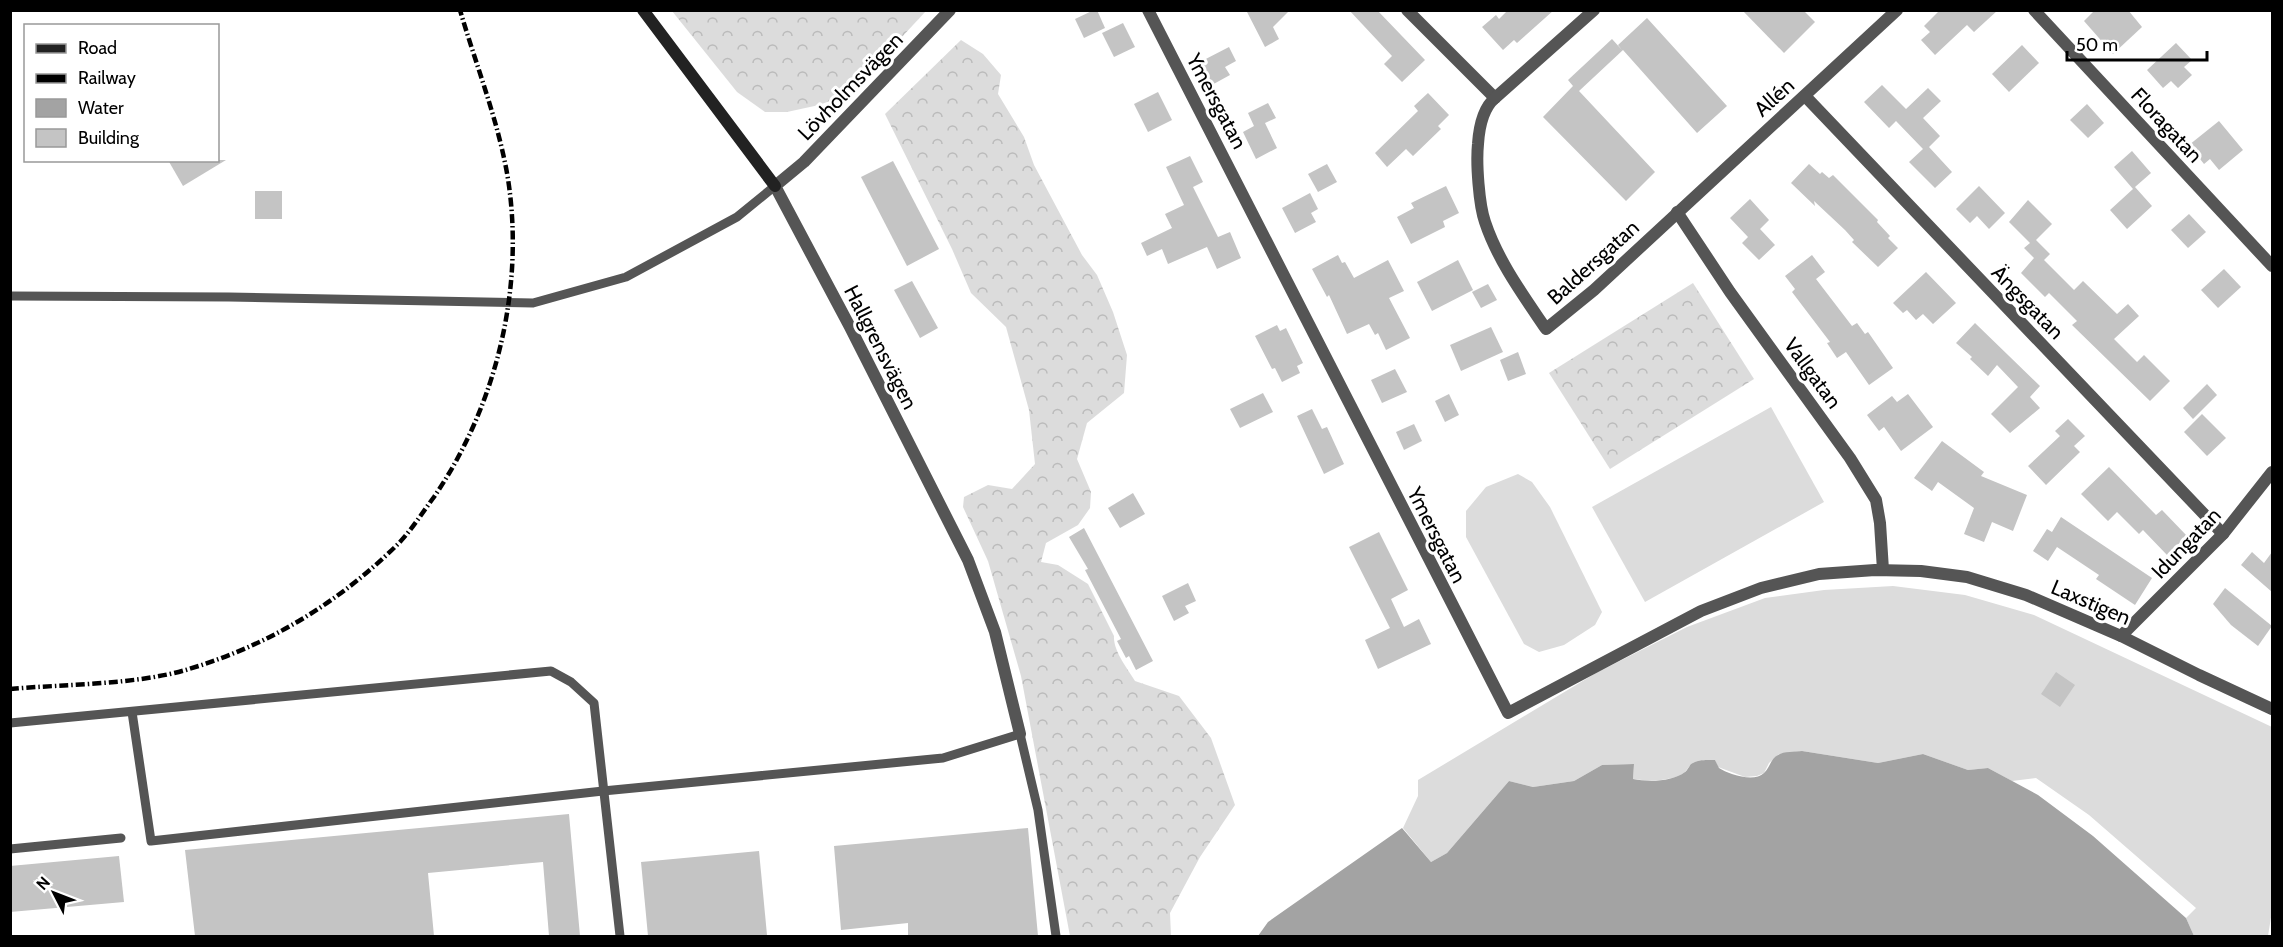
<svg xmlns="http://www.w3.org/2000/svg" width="2283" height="947" font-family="Cabin,sans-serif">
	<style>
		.grass { fill: #dcdcdc }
		.forest { fill: url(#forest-crowns) }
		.water { fill: #a3a3a3 }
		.building { fill: #c4c4c4 }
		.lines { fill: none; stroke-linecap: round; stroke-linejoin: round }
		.lane { stroke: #555; stroke-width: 9 }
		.street { stroke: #555; stroke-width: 12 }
		.secondary { stroke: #222; stroke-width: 12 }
		.rail { stroke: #000; stroke-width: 4.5; stroke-dasharray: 9 3 1.5 3; stroke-linecap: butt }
		.labels { text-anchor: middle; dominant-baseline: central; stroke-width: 6; stroke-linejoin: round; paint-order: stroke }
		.street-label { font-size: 21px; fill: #000; stroke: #fff }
	</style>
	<defs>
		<pattern id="forest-crowns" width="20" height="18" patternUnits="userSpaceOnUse" patternTransform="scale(1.5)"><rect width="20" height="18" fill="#dcdcdc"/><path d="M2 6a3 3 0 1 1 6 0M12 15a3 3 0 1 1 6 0" fill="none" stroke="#bbb"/></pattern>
	</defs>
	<rect width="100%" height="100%" fill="#fff"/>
	<g class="grass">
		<path d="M1771,407l53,95 -179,100 -53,-95z"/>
		<path d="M1518,474l14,8 18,25 52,105 -7,13 -31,20 -25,7 -15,-8 -58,-107v-26l20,-24z"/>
		<path d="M1893,586l72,9 69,20 238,112v184l-4,25h-74l-8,-18 10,-10 -107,-93 -53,-37 -24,3 -24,-13 -20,2 -45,-16 -45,9 -76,-12 -23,3 -10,9 -5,10 -7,3 -12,1 -27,-10 -3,-7c-8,0 -17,-1 -24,4 0,0 -5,7 -6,8 -13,10 -36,9 -52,7l1,-15 -32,1 -28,16 -41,6 -24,-6 -62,72 -16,9 -28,-34 15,-32v-16l178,-107 91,-46 78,-29 59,-8z"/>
	</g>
	<g class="forest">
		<path d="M672,11h254l-77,83 -30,11 -32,7h-22l-28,-20z"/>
		<path d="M961,40l22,14 18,21 -3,19 26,43 10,28 48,90 15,20 16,37 14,43 -3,38 -37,30 -10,36 14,33 -1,16 -12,17 -32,18 -5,19 17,3 30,19 26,52c-1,15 14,33 21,45l44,15 32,42 24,67 -35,52 -30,56 1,23h-101l-49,-260 -33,-115 -25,-54 1,-10 24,-12 24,4 23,-25 -6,-54 -23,-83 -35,-34 -19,-44 -67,-135z"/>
		<path d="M1693,283l61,96 -144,90 -61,-96z"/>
	</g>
	<path class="water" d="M1802,751l76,12 45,-9 45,16 20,-2 50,27 55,41 93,82 8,18h-936l10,-14 134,-94 29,34 16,-9 62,-72 24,6 41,-6 28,-16 32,-1 -1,15c15,3 39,3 52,-7 2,-1 5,-7 6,-8 7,-5 16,-4 24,-4l4,8c9,6 35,15 45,5 6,-5 6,-14 14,-18 6,-4 17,-3 24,-4z"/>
	<g class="building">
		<path d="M1094,10h3l8,18 -21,10 -9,-19z"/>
		<path d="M1246,10h44l-17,17 6,12 -14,8z"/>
		<path d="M1349,10h28l48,50 -23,22 -18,-18 8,-8z"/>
		<path d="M1508,10h46l-37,33 -3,-3 -11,10 -21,-23 14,-12 3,4z"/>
		<path d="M1742,10h61l12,12 -31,31z"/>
		<path d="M1940,10h58l-24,22 -7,-7 -32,30 -14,-15 9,-8 -6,-6z"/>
		<path d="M2095,10h33l14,17 -29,27 -29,-33z"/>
		<path d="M1647,18l80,88 -30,27 -74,-83 -44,41 76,81 -29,29 -83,-84 30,-31 -5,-6 44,-41 10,11 -4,-5z"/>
		<path d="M1123,23l12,24 -21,10 -12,-24z"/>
		<path d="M2176,43l16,17 -8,7 8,8 -14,13 -7,-7 -8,7 -16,-18z"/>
		<path d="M2022,45l17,18 -30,29 -17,-18z"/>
		<path d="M1229,47l7,14 -11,6 5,8 -20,11 -12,-23z"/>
		<path d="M1882,85l24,24 22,-21 13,13 -18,17 17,18 -11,11 23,25 -17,16 -26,-26 14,-13 -27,-28 -7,7 -25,-26z"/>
		<path d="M1158,92l14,28 -24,12 -14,-28z"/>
		<path d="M1428,93l21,22 -11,11 3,3 -28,27 -7,-7 -19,18 -12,-14 43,-42 -4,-5z"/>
		<path d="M1268,103l8,15 -11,5 12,25 -21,11 -13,-27 11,-6 -6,-13z"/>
		<path d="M2087,104l17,19 -16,15 -18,-18z"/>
		<path d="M2219,121l24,29 -24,20 -9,-11 -6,5 -15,-19z"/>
		<path d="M2132,151l19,22 -16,14 17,19 -25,23 -17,-19 23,-21 -19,-22z"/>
		<path d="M1190,156l13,26 -10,5 25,50 12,-5 11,26 -24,11 -10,-22 -39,17 -6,-15 -15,7 -6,-13 31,-15 -7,-14 19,-9 -18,-38z"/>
		<path d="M168,160h58l-43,26z"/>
		<path d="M893,161l46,88 -32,17 -46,-89z"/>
		<path d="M1327,164l10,18 -19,10 -10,-18z"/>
		<path d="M1809,164l11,10 2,-2 7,6 4,-3 45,45 -1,2 13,14 -2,2 10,10 -20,19 -26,-25 2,-2 -9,-10 -31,-29 1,5 -24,-23z"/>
		<path d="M1446,186l13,27 -16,8 2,6 -34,17 -14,-27 17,-9 -3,-5z"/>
		<path d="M1979,186l26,27 -16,16 -12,-13 -7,7 -14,-14z"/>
		<rect x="255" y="191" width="27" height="28"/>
		<path d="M1310,193l8,16 -7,4 5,9 -21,11 -13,-25z"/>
		<path d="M1750,199l19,21 -9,9 15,16 -16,15 -17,-17 6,-6 -18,-19z"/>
		<path d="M2028,200l24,24 -16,16 14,14 -6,6 30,30 9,-9 34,33 11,-10 11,12 -25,23 23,23 7,-7 26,26 -20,20 -78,-76 5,-4 -28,-28 -4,4 -24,-24 13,-15 -10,-10 6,-5 -21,-21z"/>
		<path d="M2189,214l17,18 -18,16 -17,-18z"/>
		<path d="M1338,255l4,8 3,-1 9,16 34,-18 16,31 -15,7 21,40 -24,12 -8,-17 -3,2 -6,-11 -22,10 -18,-39 -2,2 -15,-28z"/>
		<path d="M1812,255l13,17 -9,7 36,47 5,-3 8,11 3,-2 25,36 -24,17 -23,-33 -9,6 -10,-15 3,-1 -38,-50 3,-3 -10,-13z"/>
		<path d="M1458,260l15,30 -41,21 -15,-29z"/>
		<path d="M2224,269l17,18 -23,21 -17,-18z"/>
		<path d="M1926,272l30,31 -23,21 -10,-10 -7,6 -9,-10 -4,3 -10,-10z"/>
		<path d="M912,281l26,47 -18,10 -26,-48z"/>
		<path d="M1488,284l9,16 -16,8 -9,-16z"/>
		<path d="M1975,323l65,63 -10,11 10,11 -30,25 -19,-19 27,-27 -21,-22 -9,11 -18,-17 2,-2 -16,-14z"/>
		<path d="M1277,325l3,6 6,-3 17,35 -6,3 3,7 -18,9 -7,-14 -3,1 -17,-33z"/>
		<path d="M1491,327l12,25 -42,19 -11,-26z"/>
		<path d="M1518,352l8,22 -18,7 -8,-21z"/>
		<path d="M1395,369l12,23 -25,11 -11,-23z"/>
		<path d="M2207,384l10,11 -24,24 -10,-11z"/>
		<path d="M1263,393l10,19 -33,16 -10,-19z"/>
		<path d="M1449,394l10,21 -14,7 -10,-21z"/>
		<path d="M1908,394l25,33 -32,24 -17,-24 -5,4 -12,-16 25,-19 5,6z"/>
		<path d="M1312,409l10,20 5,-2 17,37 -20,10 -27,-58z"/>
		<path d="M2202,414l24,24 -19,18 -23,-24z"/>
		<path d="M2068,419l17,17 -11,10 6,6 -34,33 -18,-19 32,-30 -5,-5z"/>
		<path d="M1414,424l8,17 -18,9 -8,-18z"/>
		<path d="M1942,441l42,31 -3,4 46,19 -14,36 -21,-9 -8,20 -20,-8 10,-26 -36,-26 -6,9 -18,-13z"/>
		<path d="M2109,467l47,48 6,-5 25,26 -20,19 -24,-25 -4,4 -22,-22 -9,9 -27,-27z"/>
		<path d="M1133,493l12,21 -25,14 -12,-20z"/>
		<path d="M2061,517l91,61 -17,27 -39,-26 3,-4 -42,-28 -9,14 -15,-10 14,-22 5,3z"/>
		<path d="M1084,528l69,133 -17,9 -7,-14 -3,2 -9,-17 4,-2 -36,-69 3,-1 -19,-32z"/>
		<path d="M1379,532l29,58 -17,9 13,28 15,-8 12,25 -53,25 -13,-29 25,-12 -41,-81z"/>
		<path d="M2252,552l12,11 8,-11v40l-31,-27z"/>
		<path d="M1188,583l8,18 -11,5 4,7 -15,8 -12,-25z"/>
		<path d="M2225,588l47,38 -14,20 -27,-21 -18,-21z"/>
		<path d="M2056,672l19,13 -15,22 -19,-13z"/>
		<path d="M569,814l11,122h-31l-6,-74 -115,11 6,63h-239l-10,-86z"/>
		<path d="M1028,828l10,108h-130v-13l-67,7 -7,-84z"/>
		<path d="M759,851l8,84 -119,1 -7,-74z"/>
		<path d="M119,856l5,46 -114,10v-46z"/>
	</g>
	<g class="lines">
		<g class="lane">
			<path d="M10,296l219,1 304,6 93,-26 111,-60 38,-31"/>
			<path d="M132,712l19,129 452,-50 340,-33 77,-24 18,76 18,126"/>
			<path d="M10,723l541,-52 20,11 23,21 26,233"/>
			<path d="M10,849l111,-11"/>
		</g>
		<g class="street">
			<path d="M950,10l-146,152 -29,24 75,141 118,233 27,72 25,102"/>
			<path d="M1148,10c122,234 239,470 360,703l193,-102 60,-23 58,-14 56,-4 46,1 46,6 59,18 95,41 78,39 73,34"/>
			<path d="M1407,10l88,88c-13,11 -16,31 -17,46 -2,19 1,61 7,78 13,39 38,73 61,107l48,-39 303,-280"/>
			<path d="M2034,10l238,256"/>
			<path d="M1805,96l418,438"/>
			<path d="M1495,98l99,-88"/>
			<path d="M1677,212l53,80 120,166 26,42 4,23 3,47"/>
			<path d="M2121,636l102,-102 49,-62"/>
		</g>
		<path class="secondary" d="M643,10l132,176"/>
		<path class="rail" d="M10,689c55,-5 127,-4 179,-20 80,-24 149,-66 208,-124 14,-14 25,-32 37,-48 62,-91 91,-208 74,-318 -9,-56 -32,-114 -48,-169"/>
	</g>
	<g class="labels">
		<g class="street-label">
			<text transform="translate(850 86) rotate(-46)">Lövholmsvägen</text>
			<text transform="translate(1774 97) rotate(-42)">Allén</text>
			<text transform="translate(1217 101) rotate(62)">Ymersgatan</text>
			<text transform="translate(2167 125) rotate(47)">Floragatan</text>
			<text transform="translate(1593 262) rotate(-42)">Baldersgatan</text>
			<text transform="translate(2028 302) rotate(46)">Ängsgatan</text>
			<text transform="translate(881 347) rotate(63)">Hallgrensvägen</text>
			<text transform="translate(1813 373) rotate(54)">Vallgatan</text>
			<text transform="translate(1437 535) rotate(63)">Ymersgatan</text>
			<text transform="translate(2186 543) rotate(-46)">Idungatan</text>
			<text transform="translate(2091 602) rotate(23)">Laxstigen</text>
		</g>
	</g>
	<rect width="2283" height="947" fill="none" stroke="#000000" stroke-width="24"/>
	<rect x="24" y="24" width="195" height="138" fill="#ffffff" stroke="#999999" stroke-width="1.5"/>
	<rect x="36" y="44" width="30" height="9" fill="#222222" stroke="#999999" stroke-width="1.5"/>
	<text x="78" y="54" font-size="18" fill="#000000">Road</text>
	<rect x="36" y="74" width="30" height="9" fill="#000000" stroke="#999999" stroke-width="1.5"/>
	<text x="78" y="84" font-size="18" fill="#000000">Railway</text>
	<rect x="36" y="99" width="30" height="18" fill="#a3a3a3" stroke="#999999" stroke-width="1.5"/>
	<text x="78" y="114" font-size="18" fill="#000000">Water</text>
	<rect x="36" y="129" width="30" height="18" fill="#c4c4c4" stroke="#999999" stroke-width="1.5"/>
	<text x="78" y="144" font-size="18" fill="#000000">Building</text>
	<g transform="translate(54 893) rotate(312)" stroke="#ffffff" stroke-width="4.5" paint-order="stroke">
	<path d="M0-4.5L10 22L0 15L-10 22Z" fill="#000000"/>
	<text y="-9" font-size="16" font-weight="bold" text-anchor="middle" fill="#000000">N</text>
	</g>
	<path d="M2067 51v9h140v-9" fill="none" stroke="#000000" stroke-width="3"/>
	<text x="2076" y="51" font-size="18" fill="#000000" stroke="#ffffff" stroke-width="4.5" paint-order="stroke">50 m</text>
</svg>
